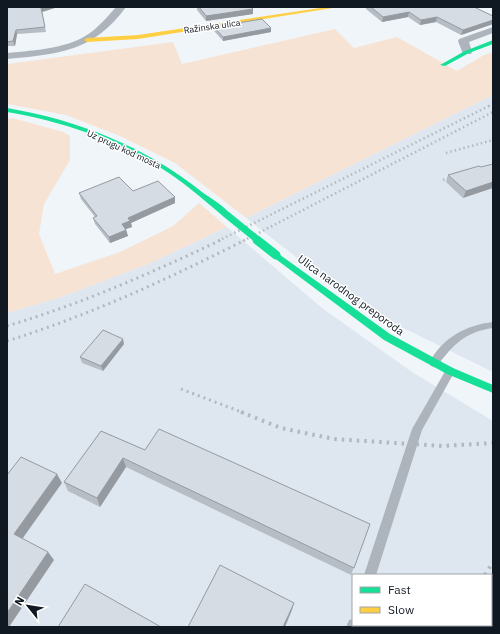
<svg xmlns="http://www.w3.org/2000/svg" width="500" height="634" font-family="'IBM Plex Sans',sans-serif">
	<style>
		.built { fill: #dee7f0; fill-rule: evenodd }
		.green { fill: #f7e3d4 }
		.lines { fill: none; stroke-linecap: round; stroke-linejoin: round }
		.lane { fill: #adb4bc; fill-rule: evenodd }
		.street { fill: #adb4bc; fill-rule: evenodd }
		.fast { fill: #16e098; fill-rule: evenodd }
		.slow { fill: #ffcf43; fill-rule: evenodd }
		.rail-far3 { stroke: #b2b8be; stroke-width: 2; stroke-dasharray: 1 2.5; stroke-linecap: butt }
		.rail-far2 { stroke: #b2b8be; stroke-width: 2.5; stroke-dasharray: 1.5 3; stroke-linecap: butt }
		.rail-far1 { stroke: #b2b8be; stroke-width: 3; stroke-dasharray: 2 4; stroke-linecap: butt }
		.rail { stroke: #b2b8be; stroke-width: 4; stroke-dasharray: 2.5 5; stroke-linecap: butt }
		.fast-bridge-far1 { stroke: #16e098; stroke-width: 7 }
		.fast-bridge { stroke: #16e098; stroke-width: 9 }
		.wall { fill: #b7bdc4 }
		.shaded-wall { fill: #959aa0 }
		.building { fill: #d5dce4; stroke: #959aa0 }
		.labels { text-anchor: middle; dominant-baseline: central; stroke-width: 3; stroke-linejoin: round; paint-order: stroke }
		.far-street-label { font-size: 9px; fill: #101922; stroke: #fff }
		.street-label { font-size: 11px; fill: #101922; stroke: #fff }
	</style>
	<rect width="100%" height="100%" fill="#f0f5fa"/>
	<g class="built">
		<path d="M493,95v277l-112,-55 -36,-22 -99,-77z"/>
		<path d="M227,227l95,81 90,64 81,49v206h-486v-314l54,-16 87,-33zM353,575h138v50h-138z"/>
	</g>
	<g class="green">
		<path d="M335,29l19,19 43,-11 60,34 27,-16 9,-3v43l-247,123 -71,-55 -55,-27 -54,-21 -59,-11v-40l166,-22 9,22z"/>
		<path d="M7,118l9,1 47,13 7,4v24l-26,44 -5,30 16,40 65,-22 53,-26 26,-23 28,24 -79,37 -87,33 -54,16z"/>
	</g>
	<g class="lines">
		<g class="lane">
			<path d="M493,322v6c-28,4 -39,16 -56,38l-3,1 -3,-1 -2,-3c13,-25 37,-38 64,-41z"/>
			<path d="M450,367l3,1 2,3 -33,59 -46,145h-12l48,-146 35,-61z"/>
			<path d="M353,619v6h8l-1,2h-14l3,-7z"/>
		</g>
		<g class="street">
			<path d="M116,7h10c-33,45 -67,47 -119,52v-6c29,-3 64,-4 87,-23 8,-7 15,-15 22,-23z"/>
			<path d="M493,27v6l-24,9 3,10 -1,2h-8l-5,-13 1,-2z"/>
		</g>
		<g class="fast">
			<path d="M493,40v4l-24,9 -24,13 -5,-1 25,-14z"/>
			<path d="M7,108c71,12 139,39 195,84 10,7 22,14 29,23l-1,2h-6c-20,-17 -40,-35 -63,-49 -47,-29 -100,-47 -154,-56z"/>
			<path d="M276,252l114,82 63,34 40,17v8l-46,-19 -63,-34 -111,-83 -1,-2z"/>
		</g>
		<path class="slow" d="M327,7h12l-201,32 -51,3 -3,-2 3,-2 51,-3z"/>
		<path class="rail-far3" d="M489,106l4,-2"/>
		<g class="rail-far2">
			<path d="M446,153l47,-13"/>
			<path d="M443,180l15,-5"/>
			<path d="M218,241l273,-136"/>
			<path d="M243,241l250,-129"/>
		</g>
		<g class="rail-far1">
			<path d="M7,326c74,-22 144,-53 214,-86"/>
			<path d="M7,341c83,-26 161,-62 238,-101"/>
			<path d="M181,389l63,24"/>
		</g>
		<g class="rail">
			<path d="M241,412l40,16 53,11 108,7 51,-3"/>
			<path d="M485,575l8,-13"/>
			<path d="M452,627l1,-2"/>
		</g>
		<path class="fast-bridge-far1" d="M227,215l32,26"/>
		<path class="fast-bridge" d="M257,240l19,15"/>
	</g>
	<g class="wall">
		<path d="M7,7h51l-16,5 4,20 -29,2 -2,12h-8z"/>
		<path d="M197,7h54l2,2v5l-47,7 -9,-11z"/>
		<path d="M366,7h108l19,9v8l-32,11 -25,-13 -16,3 -12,-8 -26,5 -16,-13z"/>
		<path d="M214,27l57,1v4l-48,9 -9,-10z"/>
		<path d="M479,166l-16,32 -17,-16 2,-7z"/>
		<path d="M133,191l42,12 -44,20 1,4 -6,2 2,7 -18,7 -15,-19 -2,-6 2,-1 -14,-18 -2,-6z"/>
		<path d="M124,344l-21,27 -21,-8 -2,-6z"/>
		<path d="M101,431l44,19 225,74 -19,51 -225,-108 -26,40 -32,-16 -4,-9z"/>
	</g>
	<g class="shaded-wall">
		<path d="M44,7h14l-16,5 4,20 -5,-24z"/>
		<path d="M253,9v5l-47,7v-5z"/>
		<path d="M409,12l-1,5 -26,5 1,-5z"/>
		<path d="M437,17l-1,5 -16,3 1,-5z"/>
		<path d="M493,20v4l-32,11 2,-5z"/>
		<path d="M271,28v4l-48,9v-4z"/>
		<path d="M16,30l1,4 -2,12 -2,-5z"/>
		<path d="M493,182v6l-30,10 3,-7z"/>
		<path d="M175,197v6l-44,20 1,4 -9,3 -1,-6 6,-6z"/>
		<path d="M126,230l2,6 -18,7 -1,-6z"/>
		<path d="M123,339l1,5 -21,27 -2,-5z"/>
		<path d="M123,458l3,9 -26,40 -3,-9z"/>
		<path d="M57,474l5,9 -42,59 -6,-8z"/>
		<path d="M48,552l6,8 -45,67h-2v-14z"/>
		<path d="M294,603l-2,7 -7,17h-2z"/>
	</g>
	<g class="building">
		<path d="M7,7h37l-3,1 4,19 -29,3 -3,11 -6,1z"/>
		<path d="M199,7h52l2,2 -47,7z"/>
		<path d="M371,7h103l19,9v4l-30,10 -26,-13 -16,3 -12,-8 -26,5z"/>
		<path d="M262,19l9,9 -48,9 -9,-10z"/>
		<path d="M493,164v18l-27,9 -18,-16 31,-9 2,1z"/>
		<path d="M119,177l14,14 25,-10 17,16 -47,21 2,3 -8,3 4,6 -17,7 -16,-19 4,-2 -18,-23z"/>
		<path d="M103,330l20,9 -22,27 -21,-9z"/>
		<path d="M159,429l211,95 -16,44 -231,-110 -26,40 -33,-16 37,-51 44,19z"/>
		<path d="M21,457l36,17 -43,60 34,18 -41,61v-138z"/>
		<path d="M220,565l74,38 -11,24h-95z"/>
		<path d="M85,584l76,43h-103z"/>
	</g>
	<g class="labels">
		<g class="far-street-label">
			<text transform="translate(212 26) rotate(-8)">Ražinska ulica</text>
			<text transform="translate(124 149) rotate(25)">Uz prugu kod mosta</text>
		</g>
		<g class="street-label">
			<text transform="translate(351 295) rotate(36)">Ulica narodnog preporoda</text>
		</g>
	</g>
	<rect width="500" height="634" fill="none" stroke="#101922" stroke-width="16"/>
	<rect x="352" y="574" width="140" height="52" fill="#ffffff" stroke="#9fa3a7"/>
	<rect x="360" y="587" width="20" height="6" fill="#16e098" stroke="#9fa3a7"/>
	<text x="388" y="594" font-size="12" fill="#101922">Fast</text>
	<rect x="360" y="607" width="20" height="6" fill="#ffcf43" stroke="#9fa3a7"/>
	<text x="388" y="614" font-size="12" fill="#101922">Slow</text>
	<g transform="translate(28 606) rotate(300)" stroke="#ffffff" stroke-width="3" paint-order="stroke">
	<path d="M0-3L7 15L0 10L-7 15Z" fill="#101922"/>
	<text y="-6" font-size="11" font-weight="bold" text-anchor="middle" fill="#101922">N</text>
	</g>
</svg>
